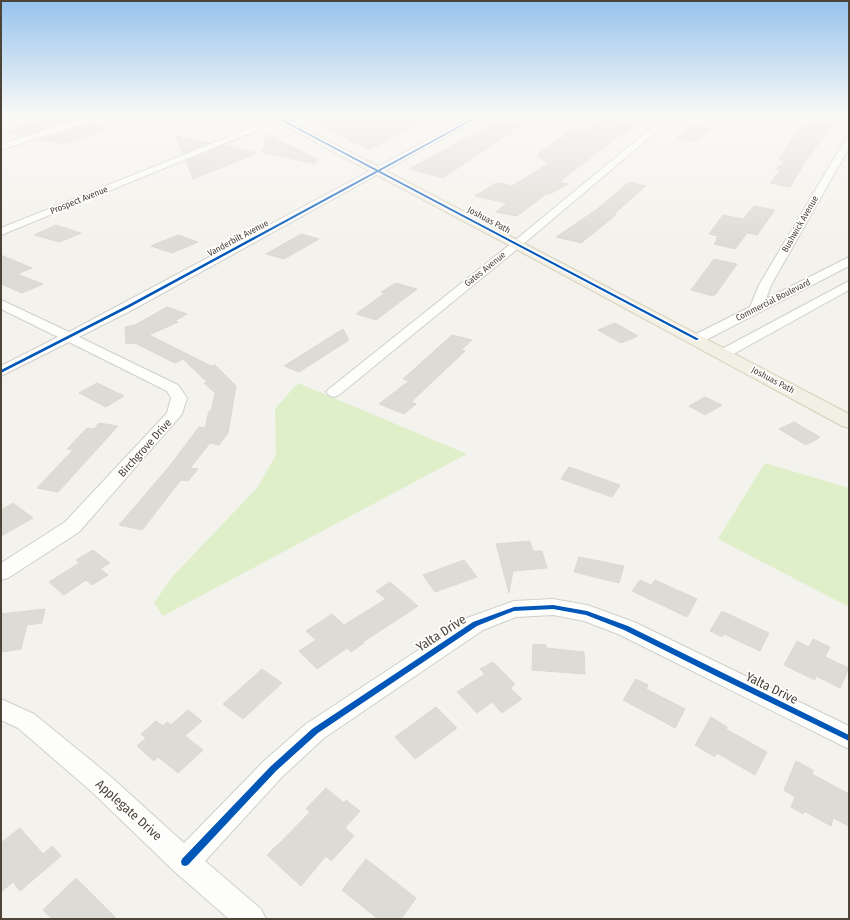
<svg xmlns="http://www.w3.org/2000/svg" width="850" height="920" font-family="'Fira Sans Condensed',sans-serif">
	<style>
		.green { fill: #dfefca }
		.building { fill: #dddbd5; stroke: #dbd9d2 }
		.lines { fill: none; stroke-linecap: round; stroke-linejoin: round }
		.minor-casing { stroke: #d1cfca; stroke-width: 2 }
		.primary-casing { stroke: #d7cfb8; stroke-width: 2 }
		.minor { fill: #fdfdfc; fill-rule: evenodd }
		.primary { fill: #f2efe4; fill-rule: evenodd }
		.cycleway-casing { stroke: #fff; stroke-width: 3 }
		.cycleway { fill: #0057b8; fill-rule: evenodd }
		.labels { text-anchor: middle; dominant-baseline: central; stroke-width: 3.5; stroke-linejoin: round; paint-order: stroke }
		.far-street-label { font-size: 9px; fill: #4b4437; stroke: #fff }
		.street-label { font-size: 11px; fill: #4b4437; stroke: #fff }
		.near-street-label { font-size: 13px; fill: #4b4437; stroke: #fff }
	</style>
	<rect width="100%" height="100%" fill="#f3f2ec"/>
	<g class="green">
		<path d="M298,383l169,71 -304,162 -9,-13 19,-27 84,-88 19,-33 -1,-46z"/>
		<path d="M765,463l84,25v119l-131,-68z"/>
	</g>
	<g class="building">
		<path d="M301,115h138l-69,34h-3z"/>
		<path d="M56,116l16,4 -49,16 -22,-5z"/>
		<path d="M601,119l33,6 -75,57 9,2 -18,10h-4l-29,22 -21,-4 11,-9 -32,-7 19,-12 6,-1 12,3 36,-22 -11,-9 35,-26 12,2z"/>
		<path d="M498,121l24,4 -79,53 -34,-9z"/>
		<path d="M816,122l19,3 -15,16 -9,14 -8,7h2l-15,25 -20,-4 11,-14h-5l9,-8 -6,-1 23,-36 10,1 1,-2z"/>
		<path d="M88,124l20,4 -45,16 -24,-5z"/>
		<path d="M693,125l20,3 -17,14 -19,-4z"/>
		<path d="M267,134l50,25 -2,5 -53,-12z"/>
		<path d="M175,135l35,8 -27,11z"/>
		<path d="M224,145l33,8 -64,26 -7,-18z"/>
		<path d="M629,182l17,4 -32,28 2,1 -35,28 -25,-6 40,-27z"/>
		<path d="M754,206l21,4 -18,25 -10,-2 -12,16 -21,-5 4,-5h-2l2,-3 -9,-2 14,-19 20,4z"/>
		<path d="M56,225l25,8 -21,9 -26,-7z"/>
		<path d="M301,234l18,5 -35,20 -18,-5z"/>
		<path d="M178,235l20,7 -26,11 -21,-7z"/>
		<path d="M1,255l31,13 -15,6 26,10 -21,9 -21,-9z"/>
		<path d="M714,259l23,5 -21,30 -3,2 -22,-6z"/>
		<path d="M396,283l21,6 -41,31 -20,-6 29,-21 -4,-1z"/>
		<path d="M167,307l20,7 -12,7 3,1 -29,13 62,31 4,-1 21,21 -8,47 -9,12 -9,-2 -20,25 8,1 -10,12 -7,-1 -39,50 -23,-5 49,-57 31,-41 6,1 4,-17h2l4,-18 -11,-10 3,-1 -24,-23 -8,4 -40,-20 -9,1 -1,-17 10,-2z"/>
		<path d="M615,323l23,13 -17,7 -23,-13z"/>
		<path d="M343,329l6,11 -50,32 -15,-6z"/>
		<path d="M452,335l20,5 -11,10 4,1 -54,51 5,2 -12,10 -25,-10 30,-23 -6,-2z"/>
		<path d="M97,383l27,13 -18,11 -27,-14z"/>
		<path d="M705,397l17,8 -17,10 -16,-9z"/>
		<path d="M794,422l26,15 -1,1 -13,7 -27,-16z"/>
		<path d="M99,423l19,3 -60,66 -21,-4 36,-38 -6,-1 20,-21 7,1z"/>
		<path d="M569,467l51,18 -8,12 -51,-18z"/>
		<path d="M13,503l20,15 -32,18v-26z"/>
		<path d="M530,541l3,10h9l5,17 -34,3 -4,22 -13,-49z"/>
		<path d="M93,550l17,13 -10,6 8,6 -16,10 -6,-5 -22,15 -15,-13 30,-19 -3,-3z"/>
		<path d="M579,557l45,9 -5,17 -45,-11z"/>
		<path d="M464,560l13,17 -42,15 -12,-17z"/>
		<path d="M640,580l11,5 4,-5 42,19 -10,18 -55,-26z"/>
		<path d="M390,582l28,24 -55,36 1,1 -13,9 -4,-4 -30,21 -18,-18 17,-11 -10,-9 26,-17 12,11 42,-26 -10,-8z"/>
		<path d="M45,609l-3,14 -15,2 -6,24 -20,3v-38z"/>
		<path d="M722,611l47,22 -9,18 -36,-17 -2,3 -12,-6z"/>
		<path d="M813,639l17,8 -5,10 24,11 -9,20 -24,-12 -1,4 -31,-15 13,-24 12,6z"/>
		<path d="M533,644l13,1v3l38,4 1,22 -53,-4z"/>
		<path d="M493,662l22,22 -5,4 12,11 -20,14 -10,-11 -15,11 -20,-21 28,-18 -5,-5z"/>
		<path d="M262,669l20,14 -39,36 -20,-15z"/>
		<path d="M636,679l12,6 -2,4 39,20 -10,19 -52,-28z"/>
		<path d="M436,707l21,21 -42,31 -20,-22z"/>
		<path d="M188,710l14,11 -17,15 18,14 -25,23 -20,-16 -4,4 -17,-15 9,-8 -5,-4 15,-13 7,5 4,-4 4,3z"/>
		<path d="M711,717l16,10 -1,2 41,23 -12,23 -38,-22 -2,4 -20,-12z"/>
		<path d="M796,761l17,9 -1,4 37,20v32l-16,-8 -2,8 -27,-15 -1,3 -12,-7 4,-10 -11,-7z"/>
		<path d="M326,788l18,15 2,-3 14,11 -15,17 9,8 -23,25 -5,-5 -25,30 -34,-31 10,-10h1l32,-33 -4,-3z"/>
		<path d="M20,828l23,26 9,-8 9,10 -41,35 -7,-9 -12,10v-49z"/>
		<path d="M366,859l50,39 -15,21h-23l-36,-29z"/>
		<path d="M76,878l41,41h-65l-9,-9z"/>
	</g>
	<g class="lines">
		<g class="minor-casing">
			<g id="minor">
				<path d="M92,115h12l-1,2 -102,33v-6z"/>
				<path d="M283,115h11l-293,120v-7z"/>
				<path d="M475,115h10l-351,194 -55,28 99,48 9,13 -5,16 -103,118 -71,46 -7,2v-17l64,-41 102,-109 4,-15 -4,-7 -98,-49 -68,34v-10l57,-29 -57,-28v-9l68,32z"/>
				<path d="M667,115h9l-155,131 -182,149 -5,2 -5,-2 -3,-3 3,-3 184,-147z"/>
				<path d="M849,137v11l-78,137 -5,14 83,-42v9l-147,76 -5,1 -5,-1 -2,-3 2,-3 58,-29 9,-22 86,-145z"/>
				<path d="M849,281v9l-121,67 -5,1 -5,-1 -2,-3 2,-3z"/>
				<path d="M553,599l34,6 47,17 215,104v23l-231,-115 -34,-13 -31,-6 -37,2 -33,13 -159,108 -42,39 -77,84 56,48 5,10h-37l-54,-47 -83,-80 -74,-64 -17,-8v-21l33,15 76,62 74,67 80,-82 42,-37 161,-106 47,-17z"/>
			</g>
		</g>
		<g class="primary-casing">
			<path id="primary" d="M267,115h13l569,299v14l-7,-2 -330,-179 -244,-130z"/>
		</g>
		<use href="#minor" class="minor"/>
		<use href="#primary" class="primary"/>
		<g class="cycleway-casing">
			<g id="cycleway">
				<path d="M271,115h3l104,55 101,-55h3l-102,56 319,168 -2,1h-1l-318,-168 -248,135 -129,66v-3l127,-65 248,-134z"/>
				<path d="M553,605l34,6 41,15 221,109v6l-133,-65 -92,-46 -38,-15 -33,-6 -39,2 -37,15 -159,107 -42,38 -88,94 -3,1 -3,-1 -1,-3 1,-3 88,-92 42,-38 161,-107 41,-15z"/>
			</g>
		</g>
		<use href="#cycleway" class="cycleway"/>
	</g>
	<linearGradient id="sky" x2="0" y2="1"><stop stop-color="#95c3ed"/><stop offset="0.47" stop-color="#faf9f6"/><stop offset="1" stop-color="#faf9f6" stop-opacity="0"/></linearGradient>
	<rect width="850" height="244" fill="url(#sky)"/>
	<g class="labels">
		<g class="far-street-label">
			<text transform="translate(79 200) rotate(-22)">Prospect Avenue</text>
			<text transform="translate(489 220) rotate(28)">Joshuas Path</text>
			<text transform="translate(800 224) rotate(-60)">Bushwick Avenue</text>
			<text transform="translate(238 238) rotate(-28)">Vanderbilt Avenue</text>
			<text transform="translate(485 269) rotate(-39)">Gates Avenue</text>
			<text transform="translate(773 300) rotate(-27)">Commercial Boulevard</text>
			<text transform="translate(773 380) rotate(28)">Joshuas Path</text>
		</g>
		<g class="street-label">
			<text transform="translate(145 448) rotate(-48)">Birchgrove Drive</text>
		</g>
		<g class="near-street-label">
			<text transform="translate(441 633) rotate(-33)">Yalta Drive</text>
			<text transform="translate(772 688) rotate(26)">Yalta Drive</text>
			<text transform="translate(129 810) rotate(42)">Applegate Drive</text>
		</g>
	</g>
	<rect width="850" height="920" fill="none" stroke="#4b4437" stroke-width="4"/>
</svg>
